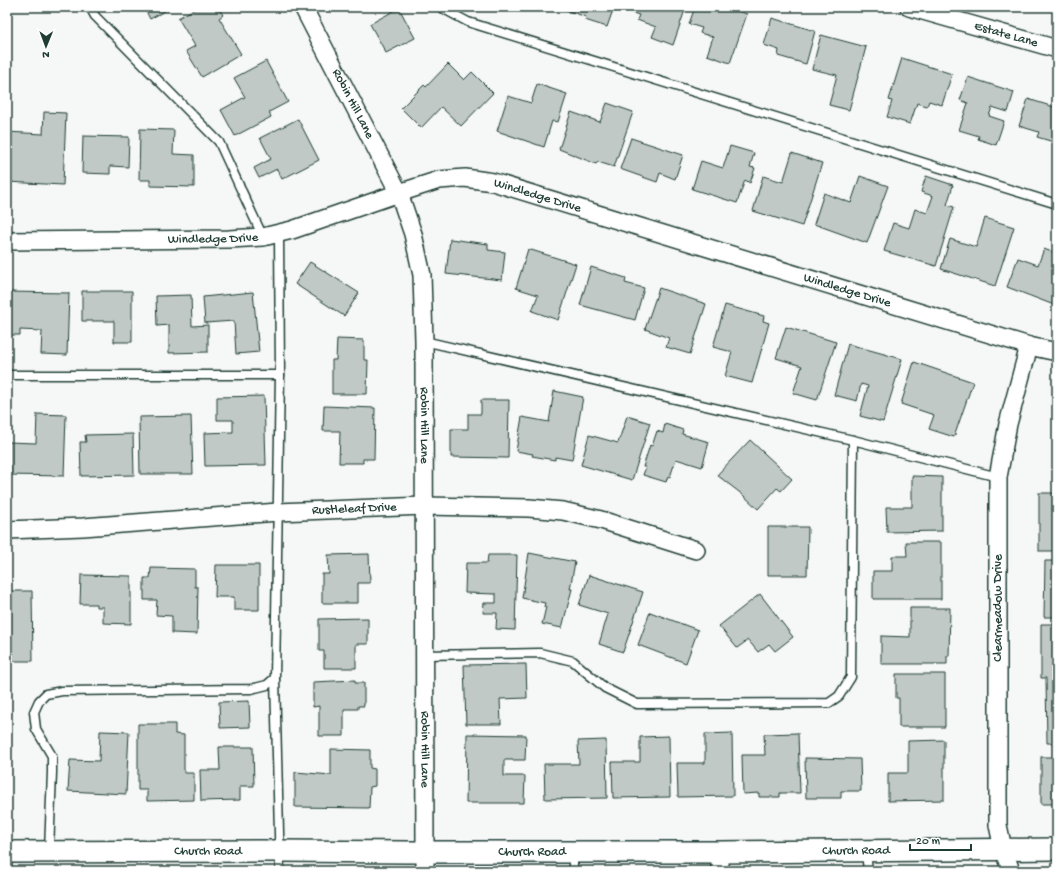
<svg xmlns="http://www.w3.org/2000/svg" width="1064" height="878" font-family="'Gochi Hand',sans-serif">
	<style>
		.building { fill: #c0c9c6; stroke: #1f3d34 }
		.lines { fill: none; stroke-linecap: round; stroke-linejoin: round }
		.service-casing { stroke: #1f3d34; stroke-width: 11 }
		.minor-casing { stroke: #1f3d34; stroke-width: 20 }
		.tertiary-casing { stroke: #1f3d34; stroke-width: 24 }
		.service { stroke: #fff; stroke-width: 8 }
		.minor { stroke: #fff; stroke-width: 17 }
		.tertiary { stroke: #fff; stroke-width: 21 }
		.labels { text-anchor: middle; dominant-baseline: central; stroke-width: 3; stroke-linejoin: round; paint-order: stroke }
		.street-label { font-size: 13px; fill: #1f3d34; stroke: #fff }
	</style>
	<rect width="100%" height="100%" fill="#f6f7f7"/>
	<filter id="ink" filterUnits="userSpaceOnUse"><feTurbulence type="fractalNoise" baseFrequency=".025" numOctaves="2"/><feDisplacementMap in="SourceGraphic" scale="8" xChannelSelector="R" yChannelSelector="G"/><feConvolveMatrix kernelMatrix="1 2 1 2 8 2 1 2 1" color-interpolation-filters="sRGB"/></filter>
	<g filter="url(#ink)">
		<g class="building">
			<path d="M144,7h28l-22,12z"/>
			<path d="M198,7h20l5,8 -4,3 22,36 -39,23 -16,-26 9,-5 -17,-28z"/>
			<path d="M567,7h47l-7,20 -22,-7 1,-3 -20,-7z"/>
			<path d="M624,7h62l-13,38 -21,-8 4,-10 -19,-7 2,-5 -16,-5z"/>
			<path d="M695,7h31l21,7 -17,49 -23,-8 6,-18 -13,-4 2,-5 -13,-4z"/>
			<path d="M399,8l16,30 -29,15 -16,-29z"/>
			<path d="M772,18l43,13 -9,33 -28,-8 1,-6 -15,-5z"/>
			<path d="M821,35l45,12 -17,63 -20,-5 8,-30 -25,-6z"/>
			<path d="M902,58l50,16 -10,31 -13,-4 -2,5 -10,-3 -7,21 -23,-7 5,-16 -3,-1z"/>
			<path d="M266,61l22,41 -19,10 2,5 -36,19 -14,-26 24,-13 -11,-19z"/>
			<path d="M448,64l16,16 8,-8 21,21 -32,33 -20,-19 -20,21 -20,-20 23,-23 2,2z"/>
			<path d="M968,77l46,15 -6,20 -16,-5 -3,9 15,5 -8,24 -18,-6 1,-3 -20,-6 9,-27 -8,-3z"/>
			<path d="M537,84l30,10 -9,28 -6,-1 -8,26 -47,-16 11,-35 23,7z"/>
			<path d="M1028,99l29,9v35l-20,-6 2,-5 -20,-6z"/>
			<path d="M607,103l26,9 -19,55 -16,-5 -2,2 -37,-15 12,-37 29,10z"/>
			<path d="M44,112l22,1 -3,72 -56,-3v-50l36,2z"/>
			<path d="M298,119l21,41 -37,19 -5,-10 -18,9 -5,-10 17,-9 -11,-21z"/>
			<path d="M140,129l34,1 -1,24 21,1v32l-44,-1v-6h-11z"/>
			<path d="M83,136l46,1 -1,30 -18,-1v8l-28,-1z"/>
			<path d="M631,138l52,17 -8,24 -15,-6 -3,9 -37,-13z"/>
			<path d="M730,146l24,7 -4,14 5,1 -5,15 -5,-3 -8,23 -45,-14 9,-28 22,7z"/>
			<path d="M792,153l30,10 -20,63 -49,-15 10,-35 20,6z"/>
			<path d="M860,176l28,10 -21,57 -53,-19 10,-31 27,10z"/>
			<path d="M926,176l27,9 -6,20 7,2 -18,59 -52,-15 9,-28 16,5 6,-19 12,4 6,-17 -12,-4z"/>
			<path d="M985,218l29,9 -19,59 -54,-17 9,-30 26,8z"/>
			<path d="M450,239l38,5v6l17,2 -3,28 -56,-6z"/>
			<path d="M528,249l48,15 -18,56 -26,-9 6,-16 -22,-7z"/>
			<path d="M1044,249l13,5v44l-3,7 -47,-18 11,-29 20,7z"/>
			<path d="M310,262l49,31 -15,23 -49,-32z"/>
			<path d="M591,267l35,11 -1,5 19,5 -9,32 -55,-15z"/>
			<path d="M659,288l47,16 -16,50 -24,-7 3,-9 -24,-9z"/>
			<path d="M82,291h50v51h-18v-21h-32z"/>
			<path d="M8,292l61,1 -2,62 -26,-1 1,-23 -22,-1v5h-13z"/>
			<path d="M253,292l6,60 -23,2 -2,-33 -29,2 -2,-26z"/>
			<path d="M191,295l1,31 16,-1v27l-39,1v-28l-12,1 -1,-30z"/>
			<path d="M725,305l39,11 -1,5 6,2 -17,60 -27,-7 7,-24 -19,-5z"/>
			<path d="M786,327l50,15 -19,58 -24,-7 9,-27 -26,-8z"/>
			<path d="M337,339l27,1v20h4l-1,34h-35v-34h4z"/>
			<path d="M848,344l54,15 -19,63 -23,-6 8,-30 -7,-2 -4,17 -23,-6z"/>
			<path d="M914,362l59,20 -19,55 -25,-8 5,-14 -33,-11z"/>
			<path d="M554,391l29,6 -11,63 -17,-3v3l-23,-4 1,-2 -17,-3 6,-34 27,5z"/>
			<path d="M264,396l2,69 -61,1 -1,-33 29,-1v-12h-16v-23z"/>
			<path d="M481,400h28l-1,58 -57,-1v-28h17v-15h13z"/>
			<path d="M324,406l51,2 -1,51h-11v4h-24l1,-32h-17z"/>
			<path d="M37,414l29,1 -2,61 -57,-1v-33l29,1z"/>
			<path d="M191,416l2,58h-53l-1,-57z"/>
			<path d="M627,416l23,7 -18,57 -51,-15 8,-30 29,8z"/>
			<path d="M665,424l18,6 -1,4 27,8 -7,25 -26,-8 -6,18 -2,-1 -2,6 -23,-7 3,-8h-3l7,-22 2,1 5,-15 6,2z"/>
			<path d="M133,434l1,41 -53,1 -1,-34h6l-1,-7z"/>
			<path d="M750,440l42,39 -11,12 -4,-3 -19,21 -15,-14 -26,-20z"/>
			<path d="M912,476l30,1v54l-55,1 -1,-25h26z"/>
			<rect x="1039" y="493" width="18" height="58"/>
			<path d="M768,527h40l-1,48h-39z"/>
			<path d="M906,542h35v57h-68v-28h19v-15h15z"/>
			<path d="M529,553l46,9 -5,27h2l-10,39 -20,-4 4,-17h-2l1,-4 -23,-5z"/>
			<path d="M369,554l1,29h-12v20h-36v-29h7l-1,-19z"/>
			<path d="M488,555h29l-2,75 -19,-1 1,-16h-14l1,-10h12v-9l-31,-1 1,-30h21z"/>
			<path d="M1045,561h12v56h-13z"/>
			<path d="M216,565h43v45h-25v-13h-19z"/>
			<path d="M151,568l44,1v18h3l-1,47 -25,-1v-17l-16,-1 1,-15h-13v-22h6z"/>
			<path d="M81,575l50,1v48l-28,-1v-16h-7v-3h-16z"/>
			<path d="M589,575l54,17 -20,60 -24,-8 9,-30 -29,-9z"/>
			<path d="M7,591h25l1,70h-26z"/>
			<path d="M760,594l33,43 -18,14 -6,-7 -11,8 -10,-12 -11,8 -18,-22z"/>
			<path d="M910,608h40l-1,48h-2v8h-66v-28l29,1z"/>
			<path d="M650,612l48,18 -12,33 -48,-18z"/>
			<path d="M368,618v26h-12v24h-32v-17h-5v-32z"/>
			<path d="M1041,624h16v119h-10l-1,-65h-5z"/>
			<path d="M526,664l1,34 -27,1 1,25h-35l-2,-59z"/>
			<path d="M896,674h49v53h-46v-29h-3z"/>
			<path d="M355,680v3h9v23h-6v3h-14v27h-25v-30l-6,1v-25z"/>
			<path d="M249,701l1,26 -30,1 -1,-26z"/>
			<path d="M138,724h37v10l9,1v38h10v27l-47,1v-11h-9z"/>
			<path d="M100,731l29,1 -3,62 -58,-3 2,-31 29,1z"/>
			<path d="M732,733l1,63 -55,1 -1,-34h28v-29z"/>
			<path d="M798,733l2,60h-20v4h-21v-4l-16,1 -1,-39h23l-1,-21z"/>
			<path d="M467,734l59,1 -1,25h-21v16h21l-1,27h-58z"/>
			<path d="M669,736l1,61 -57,1 -1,-36h28v-25z"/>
			<path d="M606,740l1,58 -62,1 -1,-35h35l-1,-23z"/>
			<path d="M944,740v60l-56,1v-28h20v-32z"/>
			<path d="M219,747h34l1,39h-14v14l-39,1 -1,-31h20z"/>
			<path d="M331,749l39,1v18l5,1v17l-5,1 -1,21 -74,-1v-35l36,3z"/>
			<rect x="1041" y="757" width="16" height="47"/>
			<path d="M805,758l55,1 1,32h-20v7h-35z"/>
		</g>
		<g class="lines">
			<g class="service-casing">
				<g id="service">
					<path d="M90,7l5,9 124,126 44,95"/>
					<path d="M440,7l28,15 589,182"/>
					<path d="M424,341l429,99 145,37"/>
					<path d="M7,375h273"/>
					<path d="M424,655l116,-2 33,8 32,27 32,16 192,-1 10,-7 12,-19 2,-237"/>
					<path d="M275,678l5,193"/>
					<path d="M49,851l3,-79v-16l-16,-27 -2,-17 5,-11 7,-7 16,-3 189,-2 16,-4 8,-7 5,-303 -1,-142"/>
					<path d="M866,852l2,19"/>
					<path d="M573,871v-19"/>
				</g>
			</g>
			<g class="minor-casing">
				<g id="minor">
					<path id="s1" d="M303,7l96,186 14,41 9,41 2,66 1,530"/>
					<path id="s2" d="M909,7l148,42"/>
					<path id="s3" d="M7,241l222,-2 34,-2 29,-7 107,-37 40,-13 26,-2 28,4 536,164 28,6"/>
					<path id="s4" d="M7,530l76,-3 195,-15 146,-6 105,2 34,3 38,9 95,30"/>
					<path d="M720,852v19"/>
					<path d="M1011,871l-8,-22 -5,-24v-348l10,-53 21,-78"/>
				</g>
			</g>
			<g class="tertiary-casing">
				<g id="tertiary">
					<path id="s5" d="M7,852l273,-1 127,1h313l337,-3"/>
				</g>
			</g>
			<use href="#service" class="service"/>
			<use href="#minor" class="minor"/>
			<use href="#tertiary" class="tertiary"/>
		</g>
	</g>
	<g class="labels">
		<g class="street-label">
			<text stroke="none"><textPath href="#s2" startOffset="101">Estate Lane</textPath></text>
			<text stroke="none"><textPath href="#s1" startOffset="109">Robin Hill Lane</textPath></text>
			<text stroke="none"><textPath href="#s3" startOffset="542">Windledge Drive</textPath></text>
			<text stroke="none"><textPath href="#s3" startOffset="206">Windledge Drive</textPath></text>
			<text stroke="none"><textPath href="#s3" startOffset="866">Windledge Drive</textPath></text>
			<text stroke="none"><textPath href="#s1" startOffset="445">Robin Hill Lane</textPath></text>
			<text stroke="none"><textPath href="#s4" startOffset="348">Rustleleaf Drive</textPath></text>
			<text transform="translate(998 608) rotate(-90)">Clearmeadow Drive</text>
			<text stroke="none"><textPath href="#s1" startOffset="769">Robin Hill Lane</textPath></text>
			<text stroke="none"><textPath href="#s5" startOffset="849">Church Road</textPath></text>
			<text stroke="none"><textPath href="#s5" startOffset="201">Church Road</textPath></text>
			<text stroke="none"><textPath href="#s5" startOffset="525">Church Road</textPath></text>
		</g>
	</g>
	<rect width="1064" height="878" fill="none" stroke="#fff" stroke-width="24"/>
	<rect x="12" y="12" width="1040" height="854" fill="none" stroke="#1f3d34" stroke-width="1.5" filter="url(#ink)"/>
	<g transform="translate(46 46) rotate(181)" stroke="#ffffff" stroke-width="3" paint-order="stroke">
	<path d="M0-3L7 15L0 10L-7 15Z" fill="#1f3d34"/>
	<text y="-6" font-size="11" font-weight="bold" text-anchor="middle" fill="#1f3d34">N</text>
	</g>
	<path d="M910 844v6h61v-6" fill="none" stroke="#1f3d34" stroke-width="2"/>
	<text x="916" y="844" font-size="12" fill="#1f3d34" stroke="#ffffff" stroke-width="3" paint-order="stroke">20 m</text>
</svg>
